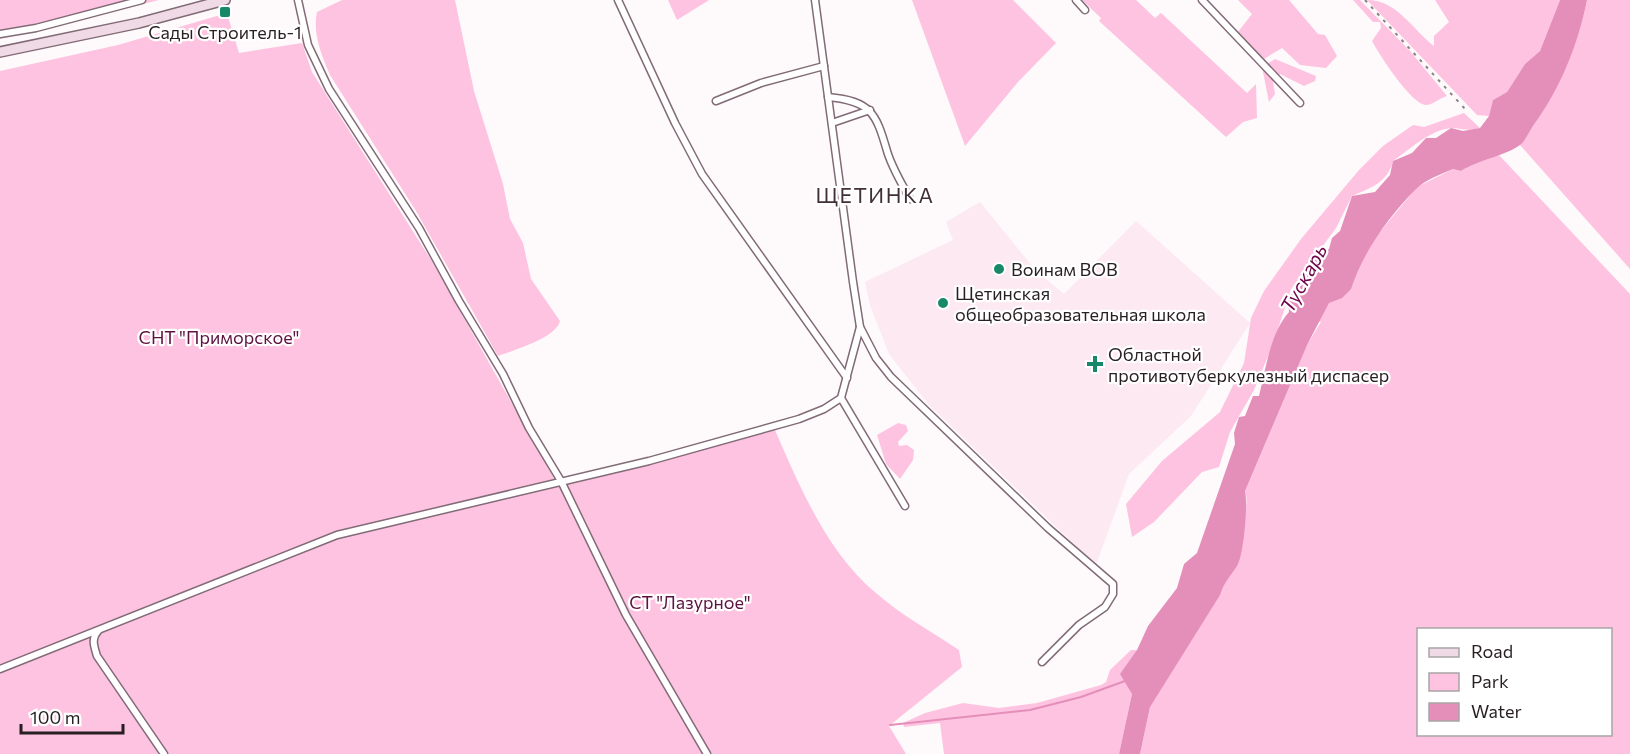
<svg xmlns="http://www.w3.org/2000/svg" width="1630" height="754" font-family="Commissioner,sans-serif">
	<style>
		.built { fill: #fde9f2 }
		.green { fill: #fec3e0; fill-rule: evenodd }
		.water { fill: #e48eba }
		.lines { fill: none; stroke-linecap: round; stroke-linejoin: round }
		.stream { stroke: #e48eba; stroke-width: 2 }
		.minor-casing { stroke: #816b76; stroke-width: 9 }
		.secondary-casing { stroke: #816b76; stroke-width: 12 }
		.minor { stroke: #fff; stroke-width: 6 }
		.secondary { stroke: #efdae5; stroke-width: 9 }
		.rail { stroke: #8a8386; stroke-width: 2; stroke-dasharray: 3 6; stroke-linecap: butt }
		.poi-dot { fill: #178969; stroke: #fff; stroke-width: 2 }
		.labels { text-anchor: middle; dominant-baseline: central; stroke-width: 4.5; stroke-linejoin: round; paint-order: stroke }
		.poi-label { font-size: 18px; fill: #281f23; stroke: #fff; text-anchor: start }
		.park-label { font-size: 18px; fill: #5e1241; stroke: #fff }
		.water-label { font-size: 20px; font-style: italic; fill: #6f054b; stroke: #fff }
		.quarter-label { font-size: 21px; letter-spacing: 1.5px; fill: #422f38; stroke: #fff }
	</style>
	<rect width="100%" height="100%" fill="#fef9fb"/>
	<path class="built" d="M980,202l57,70 27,22 72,-73 114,102 -59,93 -62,58 -33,91 -167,-160 -40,-51 -19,-49 -5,-23 88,-42 -7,-18z"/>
	<g class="green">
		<path d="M0,0h159l-159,39z"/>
		<path d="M342,0h113l19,91 29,93 7,35 13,24 8,36 29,42c-4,17 -46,29 -62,35l-82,-145 -86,-136c-8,-19 -18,-42 -13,-63z"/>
		<path d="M668,0h41l-32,20z"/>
		<path d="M912,0h101l43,43 -38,39 -53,64z"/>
		<path d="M1082,0h54l19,18 6,-5 86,80 9,-9 1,34 -14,4 -17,15 -127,-116 2,-3z"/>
		<path d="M1238,0h51l29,34 7,1 12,21 -11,12 -26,-3 -18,-17 -18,11 -26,-27 14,-18z"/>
		<path d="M1353,0h7l50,51 37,45c-7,2 -15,9 -21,9 -15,-1 -47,-51 -54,-64l9,-13 -1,-6h-7z"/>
		<path d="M1367,0c30,0 45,29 67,46v-10l15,-14 -14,-22h125l-20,51 -15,13 -18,28 -14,8 -4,16 -12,-1z"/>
		<path d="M1587,0h43v269l-110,-124c32,-44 56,-91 67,-145z"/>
		<path d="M227,13l12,40 63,-10 10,29 121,191 122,217 164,-40 53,-17c25,58 54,129 104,170 25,22 56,39 83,57l3,17 -73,59 17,28h-906v-683l118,-26z"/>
		<path d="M1275,59l41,17 -1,5 -11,5 -24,-12 -7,8 2,12 -6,8 -7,-35z"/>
		<path d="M1464,113l16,15c-12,4 -18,0 -28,0 -21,1 -43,22 -59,33 -5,21 -22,27 -41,35l-16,32 -45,61 -18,55 -19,46 -24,42 -11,35 -17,5 -48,50 -22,15 -6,-33 36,-43 58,-49 24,-49 7,-45 13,-27 37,-52 58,-69 24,-24 30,-21 11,2z"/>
		<path d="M1498,154l132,140v460h-490l10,-47 -1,-18 76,-111c20,-21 16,-28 18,-55 1,-13 6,-20 2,-32l63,-148 13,-21 -13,-3 109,-132 36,-18 8,2 17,-10zM1418,630h192v104h-192z"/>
		<path d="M898,423l8,2 2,6 -10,11 1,4 8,-1 7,5 -1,10 -13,19 -14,-15 -9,-29z"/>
		<path d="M1131,650h6l-5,44 -13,60h-175l-4,-31 -36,4 -1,-4 22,-10 38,-10 36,5 38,-5 64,-18 5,-3 4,-12z"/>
	</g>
	<path class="water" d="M1560,0h27c-9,45 -27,89 -54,126 -4,6 -8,15 -13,19 -13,10 -42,15 -59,26l-8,-2c-12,5 -28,11 -37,20 -27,27 -53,63 -65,100l-9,9 -13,5 -21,40 -63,148c3,12 -1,64 -8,75 -7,11 -13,16 -17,29l-70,112 -10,47h-21l13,-60 -12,-20 17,-24 11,-24 29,-38 7,-24 13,-11 38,-109 -1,-11 5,-16 6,-1 8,-20h6c7,-27 11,-63 30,-84l-1,-12 31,-46 10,-5 3,-11 8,-7 12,-35 23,-4 15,-17 3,-14 19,-8 14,-15h10l15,-10 12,3 17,-3 9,-12 4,-16 14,-8 18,-28 15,-13z"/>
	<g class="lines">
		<path class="stream" d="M890,725l140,-15 51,-13 44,-16"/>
		<g class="minor-casing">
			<g id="minor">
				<path d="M298,0l10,45 21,44 90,139 40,73 44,73 26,54 32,53 65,134 81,139"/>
				<path d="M618,0l57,123 27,51 145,204"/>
				<path d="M815,0l38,282 7,45 16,31 15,19 157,151 65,56v10l-8,13 -26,18 -37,37"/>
				<path d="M1076,0l9,10"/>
				<path d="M1202,0l98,103"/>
				<path d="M0,34l36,-6 106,-28"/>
				<path d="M828,97c43,4 48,16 59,54 5,17 15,33 23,48"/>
				<path d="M716,101l45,-18 63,-17"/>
				<path d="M832,123l38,-13"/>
				<path d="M841,398l64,108"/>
				<path d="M98,631c-7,8 -4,15 -1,25l67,98"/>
				<path d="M0,669l337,-134 312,-74 150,-42 25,-10 17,-11 19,-71"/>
			</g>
		</g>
		<g class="secondary-casing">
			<path id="secondary" d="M0,52l139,-29 86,-23"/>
		</g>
		<use href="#minor" class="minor"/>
		<use href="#secondary" class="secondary"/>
		<path class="rail" d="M1365,0l101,110"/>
	</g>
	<g class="poi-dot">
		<rect x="219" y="6" width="12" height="12" rx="3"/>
		<circle cx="999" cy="269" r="6"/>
		<circle cx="943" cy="303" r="6"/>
		<path d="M1092 355h6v6h6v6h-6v6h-6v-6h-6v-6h6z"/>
	</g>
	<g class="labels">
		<g class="poi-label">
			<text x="225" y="32" text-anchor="middle">Сады Строитель-1</text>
			<text x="1011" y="269">Воинам ВОВ</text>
			<text x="955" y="293">Щетинская<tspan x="955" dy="21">общеобразовательная школа</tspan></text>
			<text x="1108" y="354">Областной<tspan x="1108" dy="21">противотуберкулезный диспасер</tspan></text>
		</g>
		<g class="park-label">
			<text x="219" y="337">СНТ "Приморское"</text>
			<text x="690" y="602">СТ "Лазурное"</text>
		</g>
		<g class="water-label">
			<text transform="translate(1303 278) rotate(-61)">Тускарь</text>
		</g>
		<g class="quarter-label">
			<text x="875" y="194">ЩЕТИНКА</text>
		</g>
	</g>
	<rect x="1417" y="628" width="195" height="108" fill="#ffffff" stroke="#a9a5a7" stroke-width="1.5"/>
	<rect x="1429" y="648" width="30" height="9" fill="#efdae5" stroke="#a9a5a7" stroke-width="1.5"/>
	<text x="1471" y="658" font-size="18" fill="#281f23">Road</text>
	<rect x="1429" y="673" width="30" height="18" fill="#fec3e0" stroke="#a9a5a7" stroke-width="1.5"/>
	<text x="1471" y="688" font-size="18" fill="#281f23">Park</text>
	<rect x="1429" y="703" width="30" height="18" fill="#e48eba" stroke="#a9a5a7" stroke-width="1.5"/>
	<text x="1471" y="718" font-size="18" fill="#281f23">Water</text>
	<path d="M21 724v9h102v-9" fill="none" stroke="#281f23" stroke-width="3"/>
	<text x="30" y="724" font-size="18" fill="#281f23" stroke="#ffffff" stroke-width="4.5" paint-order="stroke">100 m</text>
</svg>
